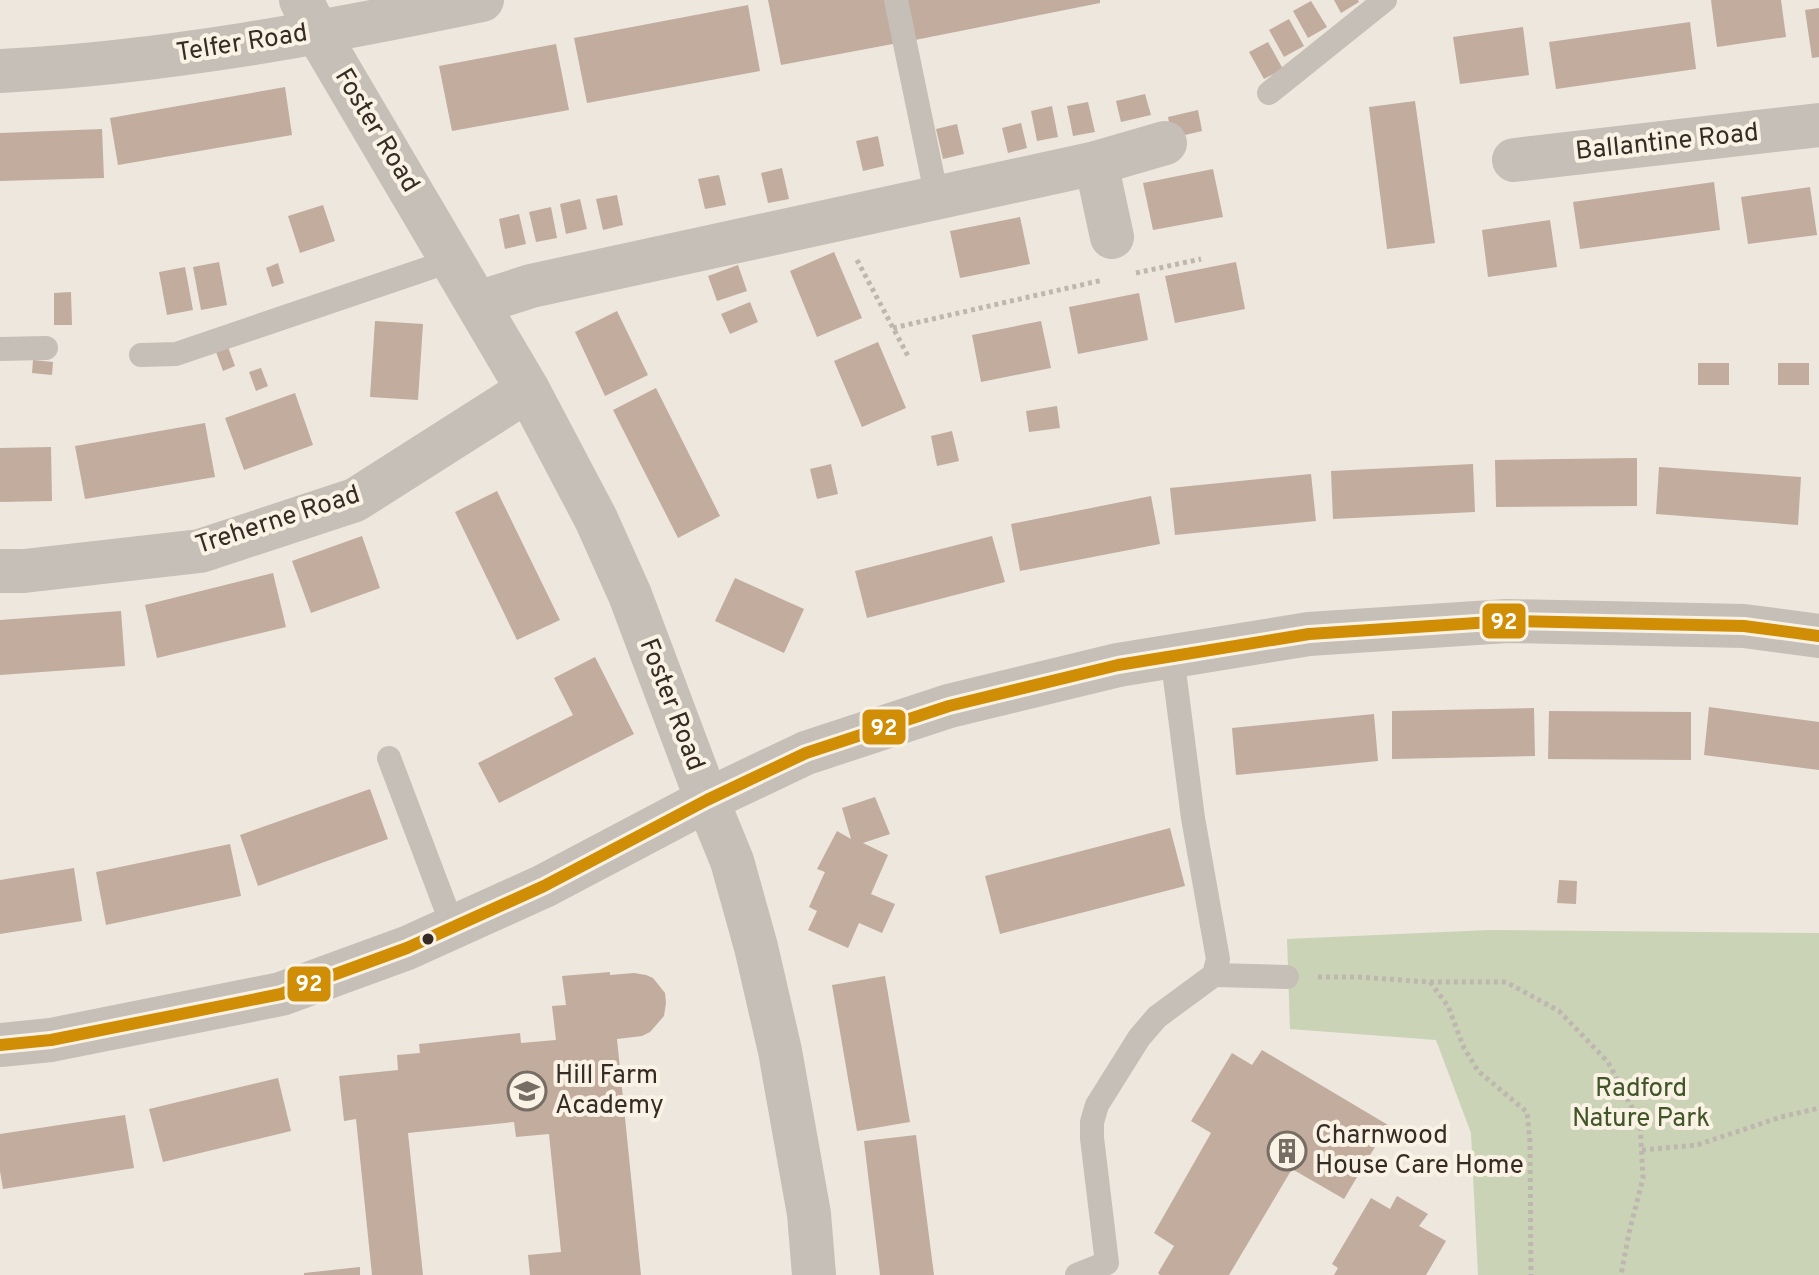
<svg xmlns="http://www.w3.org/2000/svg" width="1819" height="1275" font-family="Overpass,sans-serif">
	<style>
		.green { fill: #cbd3b6 }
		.building { fill: #c2ac9e }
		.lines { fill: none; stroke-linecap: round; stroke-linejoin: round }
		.path { stroke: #beb7af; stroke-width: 5; stroke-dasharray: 4 4; stroke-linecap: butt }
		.service { stroke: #c5bfb7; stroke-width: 24 }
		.minor { stroke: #c5bfb7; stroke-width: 44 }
		.tertiary { stroke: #c5bfb7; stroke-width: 44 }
		.bus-1-casing { stroke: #faf2e4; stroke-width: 18 }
		.bus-1 { stroke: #d08e07; stroke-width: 12 }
		.bus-dot { fill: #362c25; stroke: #faf2e4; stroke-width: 3 }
		.labels { text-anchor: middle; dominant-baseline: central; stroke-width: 8; stroke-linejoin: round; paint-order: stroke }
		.street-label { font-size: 26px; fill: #362c25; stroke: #faf2e4 }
		.poi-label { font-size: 26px; fill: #362c25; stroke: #faf2e4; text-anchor: start }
		.park-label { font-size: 26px; fill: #405628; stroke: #faf2e4 }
		.line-badge { stroke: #faf2e4; stroke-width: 3 }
		.badge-label { font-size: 22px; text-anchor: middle; font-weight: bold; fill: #fff }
	</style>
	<rect width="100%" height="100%" fill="#ede7dd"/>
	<path class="green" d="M1489,930l330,3v342h-341l-7,-142 -35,-93 -146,-11 -3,-90z"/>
	<g class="building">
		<path d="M768,0h122l8,43 -117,22z"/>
		<path d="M907,0h193v3l-185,37z"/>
		<path d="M1334,0h24l1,2 -18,11z"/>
		<path d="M1711,0h70l5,37 -69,10z"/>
		<path d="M1311,1l16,26 -19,11 -15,-27z"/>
		<path d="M748,5l12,66 -173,32 -13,-65z"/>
		<path d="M1819,8v49l-7,1 -7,-48z"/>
		<path d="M1289,19l15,27 -20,11 -15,-27z"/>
		<path d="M1690,22l6,47 -140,20 -7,-47z"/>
		<path d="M1523,27l6,48 -69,9 -7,-47z"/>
		<path d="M1268,42l15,27 -19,10 -15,-27z"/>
		<path d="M556,44l13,66 -117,21 -13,-65z"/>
		<path d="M285,87l7,48 -174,30 -8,-47z"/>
		<path d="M1145,94l6,21 -30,7 -5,-21z"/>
		<path d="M1415,101l20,142 -48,6 -18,-142z"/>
		<path d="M1088,102l7,30 -22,4 -6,-30z"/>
		<path d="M1052,106l6,31 -21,4 -6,-30z"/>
		<path d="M1198,110l4,21 -30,7 -4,-21z"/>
		<path d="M1021,123l6,25 -19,5 -6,-25z"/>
		<path d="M957,124l7,30 -21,5 -7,-30z"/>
		<path d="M102,129l2,49 -104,3v-48z"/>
		<path d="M878,136l6,30 -21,5 -7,-30z"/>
		<path d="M782,168l7,31 -21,4 -7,-30z"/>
		<path d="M1213,169l10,48 -70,13 -10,-47z"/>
		<path d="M719,175l7,30 -21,4 -7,-30z"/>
		<path d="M1714,182l6,48 -140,19 -7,-47z"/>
		<path d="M1810,187l7,48 -69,9 -7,-47z"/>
		<path d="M617,195l6,30 -20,5 -7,-31z"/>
		<path d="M580,199l7,30 -21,5 -6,-30z"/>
		<path d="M323,205l12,36 -35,12 -12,-37z"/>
		<path d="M551,207l6,31 -21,4 -7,-30z"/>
		<path d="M519,214l7,30 -21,5 -6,-30z"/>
		<path d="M1020,217l10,47 -70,14 -10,-47z"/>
		<path d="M1550,220l7,47 -69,10 -6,-47z"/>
		<path d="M834,252l28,66 -45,19 -27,-66z"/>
		<path d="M219,262l8,43 -26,5 -8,-43z"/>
		<path d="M1236,262l9,47 -70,14 -10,-47z"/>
		<path d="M278,263l6,20 -12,4 -6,-19z"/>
		<path d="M738,265l9,26 -30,10 -9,-25z"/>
		<path d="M185,267l8,43 -26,5 -8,-43z"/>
		<path d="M71,292l1,33h-18v-32z"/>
		<path d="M1139,293l9,47 -70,14 -9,-47z"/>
		<path d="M750,302l8,20 -28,12 -9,-20z"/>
		<path d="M617,311l31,64 -43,21 -30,-64z"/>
		<path d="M375,321l48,3 -5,76 -48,-3z"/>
		<path d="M1041,321l10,47 -70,14 -9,-47z"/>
		<path d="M878,342l28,66 -44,19 -28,-66z"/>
		<path d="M228,347l7,19 -12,5 -7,-19z"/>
		<path d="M33,360l20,2 -1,13 -20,-2z"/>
		<rect x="1698" y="363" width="31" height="22"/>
		<rect x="1778" y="363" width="31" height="22"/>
		<path d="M261,368l7,18 -12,5 -7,-19z"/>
		<path d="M656,388l64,128 -42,22 -65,-128z"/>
		<path d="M295,393l18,52 -69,25 -19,-52z"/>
		<path d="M1057,406l3,22 -31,4 -3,-21z"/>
		<path d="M205,423l10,54 -130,22 -10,-53z"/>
		<path d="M952,431l7,30 -22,5 -6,-30z"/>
		<path d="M51,447l1,54 -52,1v-54z"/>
		<path d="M1637,458v48l-141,1 -1,-47z"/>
		<path d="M831,464l7,30 -21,5 -7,-30z"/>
		<path d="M1473,464l2,48 -142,7 -2,-48z"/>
		<path d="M1659,467l142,10 -3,48 -142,-11z"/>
		<path d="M1311,474l5,47 -141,14 -5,-47z"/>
		<path d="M497,491l63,129 -43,20 -62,-128z"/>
		<path d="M1151,496l9,48 -140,27 -9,-47z"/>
		<path d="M362,536l18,52 -69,25 -19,-52z"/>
		<path d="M992,536l13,46 -138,36 -12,-47z"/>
		<path d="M273,573l13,54 -129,31 -12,-53z"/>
		<path d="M735,578l69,31 -20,44 -69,-32z"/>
		<path d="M121,611l4,55 -125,9v-55z"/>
		<path d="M595,657l39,77 -135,69 -21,-40 95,-48 -19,-37z"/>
		<path d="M1709,707l110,15v48l-115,-15z"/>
		<path d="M1534,708l1,48 -143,3v-48z"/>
		<path d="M1549,711l142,1v48l-143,-1z"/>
		<path d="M1374,714l4,47 -142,14 -4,-47z"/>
		<path d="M370,789l18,50 -130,47 -18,-51z"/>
		<path d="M875,797l15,37 -27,9 25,12 -17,39 24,10 -13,29 -23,-10 -11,25 -40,-18 9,-19 -8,-4 16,-35 -8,-3 20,-38 14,8 -9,-31z"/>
		<path d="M1170,828l15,58 -185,48 -15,-58z"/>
		<path d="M230,844l11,52 -135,29 -10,-53z"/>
		<path d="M74,868l8,53 -82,13v-54z"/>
		<path d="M1559,880l18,1 -1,23 -19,-1z"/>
		<path d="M610,972v3l24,-2 12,2 7,3 12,15 1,10 -2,13 -14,16 -8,4 -25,3 24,236h-111l-2,-20 33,-3 -12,-118 -33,3 -2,-15 -106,11 15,142h-51l-16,-156 -12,2 -5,-45 59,-6 -1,-15 23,-2 -1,-9 101,-11 1,10 35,-3 -4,-34 14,-1 -4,-29z"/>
		<path d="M885,976l25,146 -53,9 -25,-146z"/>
		<path d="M1262,1050l126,75 -44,74 -52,-30 -63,106h-69l-2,-2 16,-27 -20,-13 57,-100 -20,-12 41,-68 20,12z"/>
		<path d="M278,1078l13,53 -128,31 -14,-53z"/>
		<path d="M125,1115l9,53 -131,21 -3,-18v-37z"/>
		<path d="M916,1135l18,140h-54l-16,-134z"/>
		<path d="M1397,1196l31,18 -9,12 27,15 -20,34h-92l4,-7 -6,-4 39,-66 19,11z"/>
		<path d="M360,1267v8h-56v-2z"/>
	</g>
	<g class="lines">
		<g class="path">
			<path d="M857,260l51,96"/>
			<path d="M1136,273l65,-14"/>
			<path d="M893,328l210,-48"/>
			<path d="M1318,977h40l71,5h77l53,29 49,51 32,61 3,55 -14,55 -8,42"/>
			<path d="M1430,982l18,24 16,42 14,23 49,41 3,30 1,133"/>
			<path d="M1642,1150l55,-5 84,-28 38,-9"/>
		</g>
		<g class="service">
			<path d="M896,0l41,198"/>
			<path d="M1269,93l116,-93"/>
			<path d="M0,349l46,-1"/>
			<path d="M141,355l35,-1 277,-94"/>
			<path d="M389,758l64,169"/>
			<path d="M1214,975l73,2"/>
			<path d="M1077,1275l30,-12 -15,-125v-16l5,-17 42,-67 18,-21 57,-42 4,-16 -25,-141 -21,-163"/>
		</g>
		<g class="minor">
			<path d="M301,0l16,32 211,358 68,129 34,76 77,205 25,61 24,86 24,104 29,163 5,61"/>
			<path d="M0,71c162,-8 323,-38 482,-71"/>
			<path d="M1514,160l305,-35"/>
			<path d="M1096,163l16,74"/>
			<path d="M478,303l53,-17 565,-123 69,-20"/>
			<path d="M0,571h24l176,-20 155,-51 173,-110"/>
		</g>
		<path class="tertiary" d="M0,1045l51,-5 230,-46 126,-46 137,-62 163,-86 99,-47 143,-47 169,-41 191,-31 198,-13 237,5 75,10"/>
		<g class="bus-1-casing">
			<path id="bus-1" d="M0,1045l51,-5 230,-46 126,-46 137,-62 163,-86 99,-47 143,-47 169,-41 191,-31 198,-13 237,5 75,10"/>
		</g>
		<use href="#bus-1" class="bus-1"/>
	</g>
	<defs>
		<g id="school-ring" transform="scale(2)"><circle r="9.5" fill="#faf2e4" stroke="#766d65" stroke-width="1.5"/><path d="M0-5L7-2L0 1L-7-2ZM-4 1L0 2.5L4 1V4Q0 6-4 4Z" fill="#766d65"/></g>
		<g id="building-ring" transform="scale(2)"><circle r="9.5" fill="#faf2e4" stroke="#766d65" stroke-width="1.5"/><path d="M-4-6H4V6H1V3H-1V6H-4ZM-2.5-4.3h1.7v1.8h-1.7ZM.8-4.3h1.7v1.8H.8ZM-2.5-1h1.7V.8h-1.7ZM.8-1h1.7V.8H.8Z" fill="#766d65"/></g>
	</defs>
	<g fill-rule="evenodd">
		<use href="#school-ring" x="527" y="1091"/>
		<use href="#building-ring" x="1287" y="1151"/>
	</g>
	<circle class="bus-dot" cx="428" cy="939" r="7"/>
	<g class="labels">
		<g class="street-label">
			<text transform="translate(242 44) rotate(-9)">Telfer Road</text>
			<text transform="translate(376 131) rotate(59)">Foster Road</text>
			<text transform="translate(1667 143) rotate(-6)">Ballantine Road</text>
			<text transform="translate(278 521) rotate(-18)">Treherne Road</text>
			<text transform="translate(671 705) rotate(69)">Foster Road</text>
		</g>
		<g class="poi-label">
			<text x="555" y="1076">Hill Farm<tspan x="555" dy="30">Academy</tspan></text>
			<text x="1315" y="1136">Charnwood<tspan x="1315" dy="30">House Care Home</tspan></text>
		</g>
		<g class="park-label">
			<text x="1641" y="1089">Radford<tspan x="1641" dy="30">Nature Park</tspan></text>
		</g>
	</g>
	<g class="line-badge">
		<rect x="1481" y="602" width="46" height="38" rx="8" fill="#d08e07"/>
		<rect x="861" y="708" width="46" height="38" rx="8" fill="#d08e07"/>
		<rect x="286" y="965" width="46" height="38" rx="8" fill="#d08e07"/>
	</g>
	<g class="badge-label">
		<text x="1504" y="629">92</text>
		<text x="884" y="735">92</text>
		<text x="309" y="991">92</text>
	</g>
</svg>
